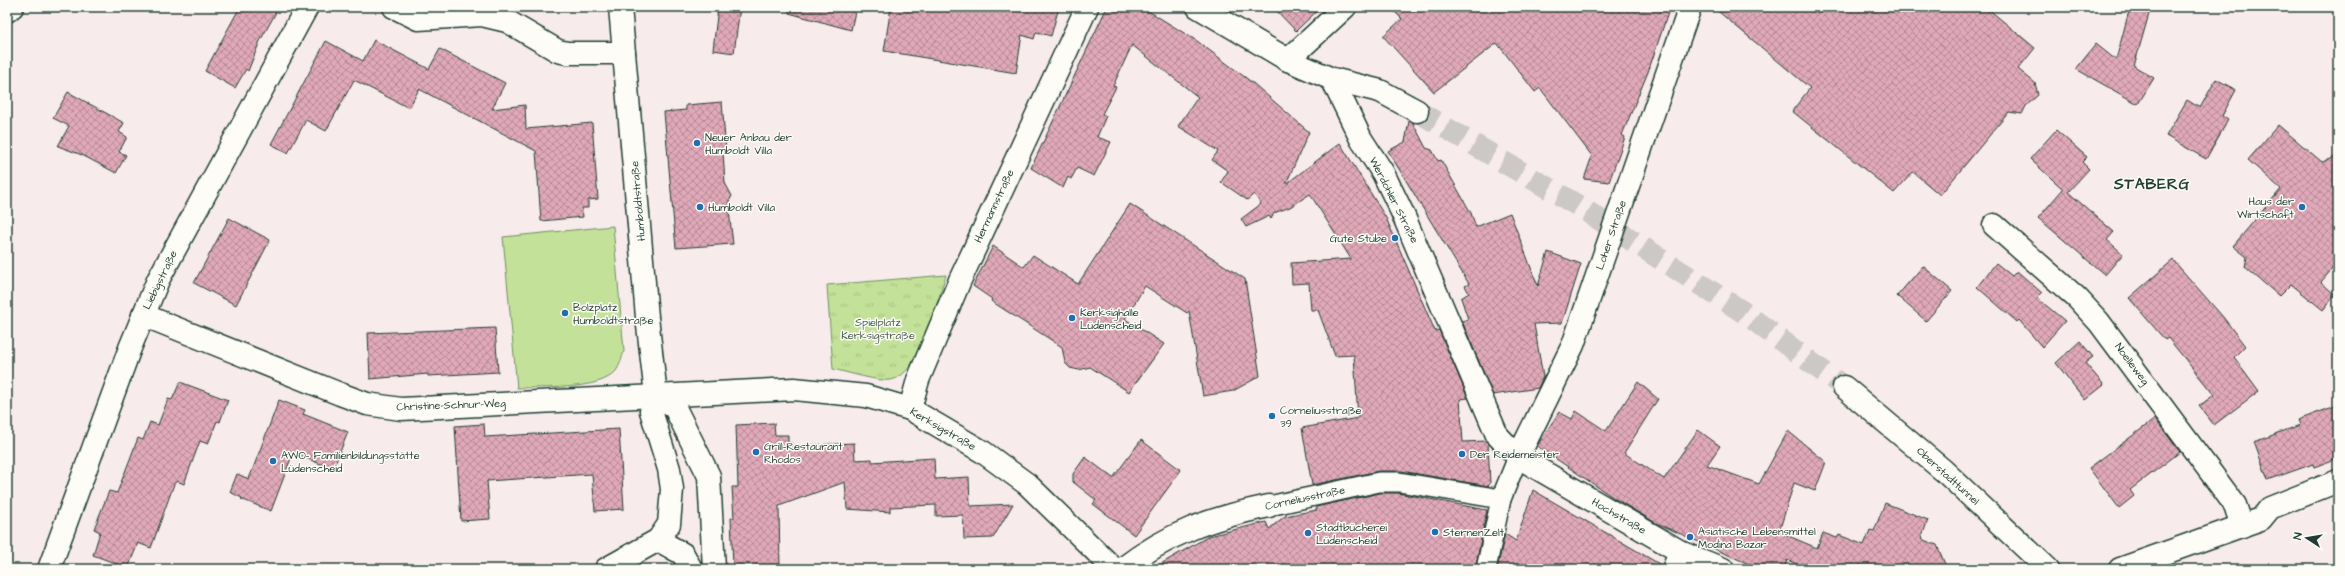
<svg xmlns="http://www.w3.org/2000/svg" width="2345" height="576" font-family="'Architects Daughter',sans-serif">
	<style>
		.grass { fill: url(#grass-tufts); stroke: #718f66 }
		.garden { fill: #c3e198; stroke: #718f66 }
		.building { fill: url(#building-cross-hatch); stroke: #1f3d34 }
		.lines { fill: none; stroke-linecap: round; stroke-linejoin: round }
		.tertiary-tunnel { stroke: #ccc8c6; stroke-width: 22; stroke-dasharray: 22 11; stroke-linecap: butt }
		.pedestrian-casing { stroke: #1f3d34; stroke-width: 22 }
		.minor-casing { stroke: #1f3d34; stroke-width: 25 }
		.tertiary-casing { stroke: #1f3d34; stroke-width: 25 }
		.pedestrian { stroke: #fdfcf7; stroke-width: 19 }
		.minor { stroke: #fdfcf7; stroke-width: 22 }
		.tertiary { stroke: #fdfcf7; stroke-width: 22 }
		.poi-dot { fill: #1f6fb2; stroke: #fdfcf7; stroke-width: 1.5 }
		.labels { text-anchor: middle; dominant-baseline: central; stroke-width: 3; stroke-linejoin: round; paint-order: stroke }
		.poi-label { font-size: 11px; fill: #1f3d34; stroke: #fdfcf7; text-anchor: start }
		.street-label { font-size: 11px; fill: #1f3d34; stroke: #fdfcf7 }
		.park-label { font-size: 11px; fill: #405e48; stroke: #fdfcf7 }
		.district-label { font-size: 15px; font-weight: bold; letter-spacing: 1px; fill: #1f3d34; stroke: #fdfcf7 }
	</style>
	<defs>
		<pattern id="grass-tufts" width="24" height="20" patternUnits="userSpaceOnUse"><rect width="24" height="20" fill="#c3e198"/><path d="M3 7l-1-3M5 7V3M7 7l1-3M15 17l-1-3M17 17v-4M19 17l1-3" fill="none" stroke="#a7c284"/></pattern>
		<pattern id="building-cross-hatch" width="8" height="8" patternUnits="userSpaceOnUse"><rect width="8" height="8" fill="#e0a8b9"/><path d="M0 0l8 8M0 8l8-8" fill="none" stroke="#b58a97"/></pattern>
	</defs>
	<rect width="100%" height="100%" fill="#f7ebeb"/>
	<filter id="ink" filterUnits="userSpaceOnUse"><feTurbulence type="fractalNoise" baseFrequency=".025" numOctaves="2"/><feDisplacementMap in="SourceGraphic" scale="8" xChannelSelector="R" yChannelSelector="G"/><feConvolveMatrix kernelMatrix="1 2 1 2 8 2 1 2 1" color-interpolation-filters="sRGB"/></filter>
	<g filter="url(#ink)">
		<path class="grass" d="M946,275c-9,25 -25,100 -55,105 -12,2 -45,-8 -58,-11l-6,-84z"/>
		<path class="garden" d="M613,226l11,125c-2,7 -4,14 -8,20 -16,20 -75,16 -99,17l-14,-151z"/>
		<g class="building">
			<path d="M240,7h39l-19,34 -12,30 -2,-2 -11,19 -30,-17z"/>
			<path d="M718,7h22l-6,46 -21,-3z"/>
			<path d="M790,7h66l-5,23 -62,-17z"/>
			<path d="M891,7h168l-8,29 -15,-4 -2,7 -12,-4 -6,38 -132,-22z"/>
			<path d="M1107,7h35l55,34 57,43 55,48 -23,52 54,-41 46,75 49,113 4,-1 29,68 -8,1 3,43 23,-1 2,2 2,41 -2,2 -87,-15h-22l-67,14 -10,-57 56,-10 -4,-63 -19,1 -17,-46h-7l-2,-27 -17,1 -1,-21 60,-4 -41,-65 -20,13 -16,6 -3,6 -2,-3 -23,11 -5,-8 20,-15 -7,-10 -7,6 -26,-18 7,-11 -16,-11 6,-9 -40,-25 20,-29 -66,-52 -19,41 3,1 -14,27 4,2 -9,21 14,5 -17,34 -17,-8 -6,11 -3,-2 -5,11 -32,-20z"/>
			<path d="M1273,7h48l-25,24z"/>
			<path d="M1390,7h280l-22,65 -26,63 3,2 -16,45 -25,-3 8,-23 -52,-68 -5,4 -38,-49 -63,49 -51,-56 19,-17z"/>
			<path d="M1713,7h273l49,41 -17,21 17,14 3,12 -12,11 -4,8 -13,-2 -69,83 -27,-23 -19,21 -102,-82 18,-23z"/>
			<path d="M2130,7h21l-17,59 20,12 -16,26 -62,-35 20,-25 20,16z"/>
			<path d="M374,40l55,29 11,-20 65,34 -13,26 33,-4 1,24 66,-6 6,76 -10,1v8h-6l1,9 -42,4 -5,-70 -117,-62 -10,19 -55,-28 -28,51 -20,-11 -18,33 -17,-9 55,-103 37,20z"/>
			<path d="M2216,79l20,11 -14,26 6,4 -22,39 -40,-23 21,-36 13,8z"/>
			<path d="M68,92l56,31 -5,9 8,5 -8,15 7,3 -10,18 -34,-18 -24,-9 11,-20 -16,-8z"/>
			<path d="M722,102l4,50h-3l2,31 7,13 -4,7 5,41 -57,4 -12,-136 22,-2v-5z"/>
			<path d="M1409,121l4,2 13,25 6,2 6,11 3,-1 30,53 5,14 34,-14 28,73 10,-34 33,12 -19,59 -28,1 9,53 -5,11 -45,7 -31,-74 6,-2 -7,-21 8,-5 -4,-7 4,-2 -81,-133 17,-9z"/>
			<path d="M2278,125l44,37 16,-6v106l-17,20 14,13 -12,15 -32,-26 -12,12 -34,-29 2,-10 -14,-11 48,-57 -33,-29z"/>
			<path d="M2056,130l31,27 -5,5 7,7 -21,23 46,40 -7,8 16,14 -18,21 -67,-57 25,-29 -33,-30z"/>
			<path d="M1130,204l115,75 15,97 -27,15 -30,5 -14,-85 -2,2 -42,-27 -20,33 39,25 -35,48 -39,-25 -11,3 -9,-2 -5,-5 -3,-16 -71,-46 1,-2 -19,-13 20,-40 31,21 9,-12 45,29z"/>
			<path d="M229,218l41,22 -34,65 -42,-22z"/>
			<path d="M2173,260l50,57 22,29 -11,11 25,34 -45,34 -15,-19 15,-11 -46,-57 -3,2 -36,-42z"/>
			<path d="M1996,263l16,13 5,-5 25,22 -5,5 28,23 -23,26 -23,-27 -2,2 -40,-35z"/>
			<path d="M1923,266l29,25 -26,30 -29,-25z"/>
			<path d="M495,328l3,44 -70,4v-2l-58,5 -2,-46z"/>
			<path d="M2080,341l13,16 -8,6 19,22 -19,15 -29,-37z"/>
			<path d="M180,382l48,18 -7,19 -1,3 -3,-1 -9,23 -8,-3 -16,43 -7,-3 -3,3 -23,64 -13,-5 -10,25 -35,-13 7,-23 -6,-3 15,-38 8,2 21,-55 5,2 7,-18 8,3 10,-26 4,1z"/>
			<path d="M1638,382l20,17 -34,54 40,26 34,-49 22,16 -13,19 52,19 29,-53 38,31 -11,29 -21,-8 -15,49 38,16 6,-15 14,5 2,-3 25,10 6,-15 4,1 11,-28 43,17 -7,19 16,6 10,24h-138l-22,-9 -3,9h-24l-104,-46 -42,-25 -77,-52 22,-34 13,7 4,-8 30,20z"/>
			<path d="M279,400l26,10 -2,4 45,18 -15,37 -40,-16 -22,58 -30,-12 1,-1 -12,-6 7,-18 12,5z"/>
			<path d="M2338,405v53l-24,9 -1,-3 -45,16 -14,-38 46,-17 -2,-5z"/>
			<path d="M2155,419l25,33 -50,38 4,6 -15,12 -30,-40z"/>
			<path d="M774,423l1,12h13v8h4v3l62,-3 1,17 17,-1v3l62,-4 1,21 34,-2 1,29 43,-2 -20,34 -29,1 -1,-24 -27,1v-11l-46,2v5l-43,-3 -2,-27 -66,24 1,63h-44l-3,-2 -2,-49h3l-2,-31h6l-2,-62z"/>
			<path d="M484,424l1,13 134,-8 5,80 -29,2 -3,-37 -105,7 3,38 -29,2 -6,-95z"/>
			<path d="M1141,440l40,30 -47,65 -41,-31 3,-4 -23,-18v-8l12,-17 28,21z"/>
			<path d="M1533,490l128,75v4h-164l8,-35 11,7z"/>
			<path d="M1380,493h18l89,17 -12,59h-323l57,-33 57,-14 3,7 16,-13 32,-6 -1,-3z"/>
		</g>
		<g class="lines">
			<path class="tertiary-tunnel" d="M1417,111l160,94 166,107 101,75"/>
			<g class="pedestrian-casing">
				<g id="pedestrian">
					<path d="M1269,506l110,-24h20l102,17"/>
					<path d="M1486,569l15,-70 17,-42"/>
				</g>
			</g>
			<g class="minor-casing">
				<g id="minor">
					<path d="M394,7l24,12 64,-4 25,6 51,30 9,2h57"/>
					<path d="M7,11l5,-4"/>
					<path d="M1288,60l57,-53"/>
					<path d="M1332,79l29,60 22,34 19,39 95,223 21,22 163,95 42,17"/>
					<path d="M1994,225l83,73 22,24 136,183 7,21"/>
					<path d="M143,315l197,79 27,10 34,5 393,-20 72,7 44,13 73,43 44,32 87,85"/>
					<path d="M910,409l8,-29 42,-100 127,-273"/>
					<path d="M1518,457l55,-112 117,-338"/>
					<path d="M49,569l81,-221 28,-68 149,-273"/>
					<path d="M1122,569c47,-36 89,-51 147,-63"/>
					<path d="M1673,569l8,-17"/>
					<path d="M2120,569l141,-50 9,-11 68,-27"/>
				</g>
			</g>
			<g class="tertiary-casing">
				<g id="tertiary">
					<path d="M1198,7l90,53 44,19 48,12 37,20"/>
					<path d="M1844,387l100,84 104,98"/>
					<path d="M656,395l19,13 34,68 5,93"/>
					<path d="M658,540l25,14 8,15"/>
					<path d="M606,569l52,-29 11,-16 3,-35 -3,-20 -18,-58 5,-16 -9,-78 -27,-310"/>
				</g>
			</g>
			<use href="#pedestrian" class="pedestrian"/>
			<use href="#minor" class="minor"/>
			<use href="#tertiary" class="tertiary"/>
		</g>
	</g>
	<g class="poi-dot">
		<circle cx="697" cy="143" r="4"/>
		<circle cx="700" cy="207" r="4"/>
		<circle cx="2302" cy="207" r="4"/>
		<circle cx="1395" cy="238" r="4"/>
		<circle cx="565" cy="313" r="4"/>
		<circle cx="1072" cy="318" r="4"/>
		<circle cx="1272" cy="416" r="4"/>
		<circle cx="756" cy="452" r="4"/>
		<circle cx="1462" cy="454" r="4"/>
		<circle cx="273" cy="461" r="4"/>
		<circle cx="1435" cy="532" r="4"/>
		<circle cx="1308" cy="533" r="4"/>
		<circle cx="1690" cy="537" r="4"/>
	</g>
	<g class="labels">
		<g class="poi-label">
			<text x="705" y="137">Neuer Anbau der<tspan x="705" dy="13">Humboldt Villa</tspan></text>
			<text x="2294" y="201" text-anchor="end">Haus der<tspan x="2294" dy="13">Wirtschaft</tspan></text>
			<text x="708" y="207">Humboldt Villa</text>
			<text x="1387" y="238" text-anchor="end">Gute Stube</text>
			<text x="573" y="307">Bolzplatz<tspan x="573" dy="13">Humboldtstraße</tspan></text>
			<text x="1080" y="312">Kerksighalle<tspan x="1080" dy="13">Lüdenscheid</tspan></text>
			<text x="1280" y="410">Corneliusstraße<tspan x="1280" dy="13">39</tspan></text>
			<text x="764" y="446">Grill-Restaurant<tspan x="764" dy="13">Rhodos</tspan></text>
			<text x="1470" y="454">Der Reidemeister</text>
			<text x="281" y="455">AWO- Familienbildungsstätte<tspan x="281" dy="13">Lüdenscheid</tspan></text>
			<text x="1316" y="527">Stadtbücherei<tspan x="1316" dy="13">Lüdenscheid</tspan></text>
			<text x="1698" y="531">Asiatische Lebensmittel<tspan x="1698" dy="13">Modina Bazar</tspan></text>
			<text x="1443" y="532">SternenZelt</text>
		</g>
		<g class="street-label">
			<text transform="translate(1394 200) rotate(63)">Werdohler Straße</text>
			<text transform="translate(638 201) rotate(-95)">Humboldtstraße</text>
			<text transform="translate(994 206) rotate(-65)">Hermannstraße</text>
			<text transform="translate(1611 235) rotate(-71)">Loher Straße</text>
			<text transform="translate(160 280) rotate(-64)">Liebigstraße</text>
			<text transform="translate(2132 364) rotate(53)">Noelleweg</text>
			<text transform="translate(451 405) rotate(-2)">Christine-Schnur-Weg</text>
			<text transform="translate(943 429) rotate(30)">Kerksigstraße</text>
			<text transform="translate(1948 476) rotate(42)">Oberstadttunnel</text>
			<text transform="translate(1305 498) rotate(-12)">Corneliusstraße</text>
			<text transform="translate(1619 516) rotate(30)">Hochstraße</text>
		</g>
		<g class="park-label">
			<text x="878" y="322">Spielplatz<tspan x="878" dy="13">Kerksigstraße</tspan></text>
		</g>
		<g class="district-label">
			<text x="2152" y="184">STABERG</text>
		</g>
	</g>
	<rect width="2345" height="576" fill="none" stroke="#fdfcf7" stroke-width="24"/>
	<rect x="12" y="12" width="2321" height="552" fill="none" stroke="#1f3d34" stroke-width="1.5" filter="url(#ink)"/>
	<g transform="translate(2307 538) rotate(282)" stroke="#fdfcf7" stroke-width="3" paint-order="stroke">
	<path d="M0-3L7 15L0 10L-7 15Z" fill="#1f3d34"/>
	<text y="-6" font-size="11" font-weight="bold" text-anchor="middle" fill="#1f3d34">N</text>
	</g>
</svg>
